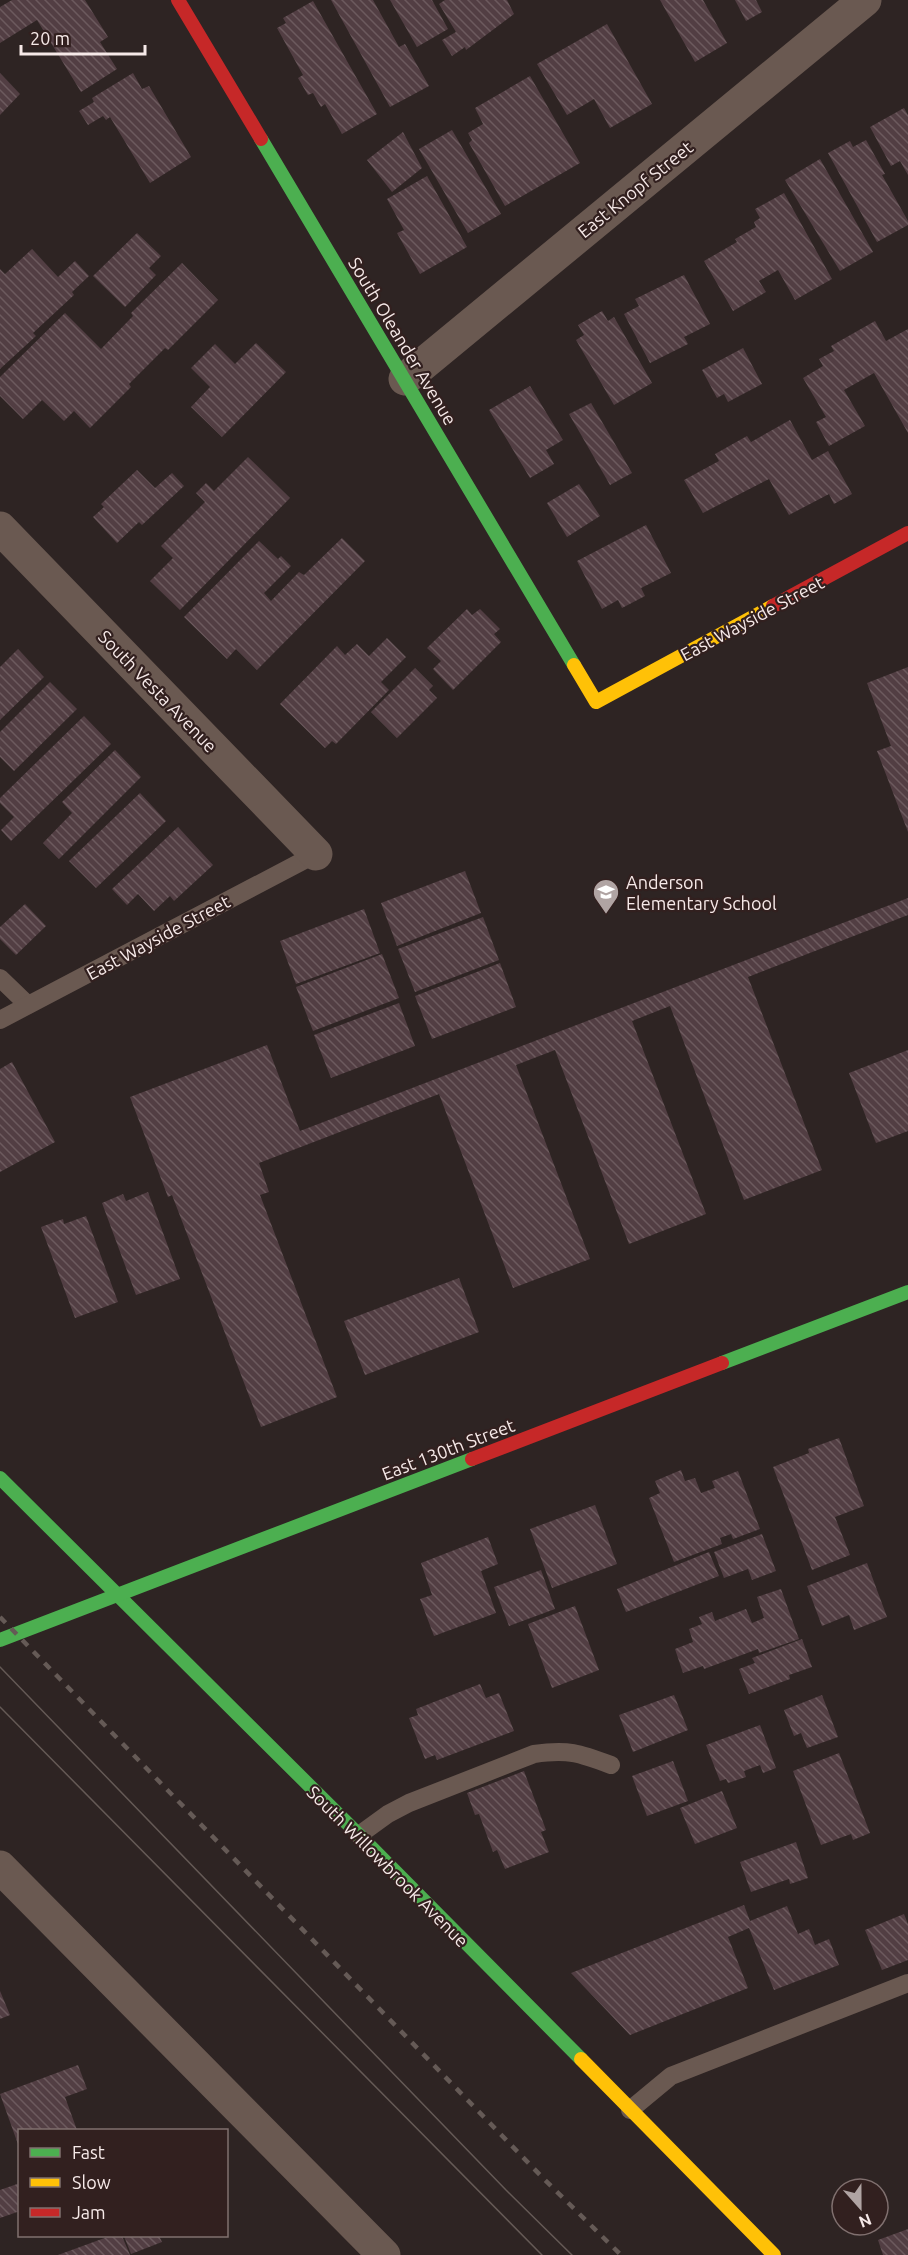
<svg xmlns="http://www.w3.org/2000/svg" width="908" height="2255" font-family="Ubuntu,sans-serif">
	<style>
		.building { fill: url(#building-back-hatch) }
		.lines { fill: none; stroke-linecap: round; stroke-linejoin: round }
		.lane { stroke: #6a5951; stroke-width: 18 }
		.street { stroke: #6a5951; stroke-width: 33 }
		.fast { stroke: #4caf50; stroke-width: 14 }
		.slow { stroke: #ffc107; stroke-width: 14 }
		.jam { stroke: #c62828; stroke-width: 14 }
		.tram { stroke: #655a56; stroke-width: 1.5 }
		.rail { stroke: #655a56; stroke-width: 4.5; stroke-dasharray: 8 8; stroke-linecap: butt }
		.labels { text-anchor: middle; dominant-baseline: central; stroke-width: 4.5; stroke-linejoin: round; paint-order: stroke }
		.street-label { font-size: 18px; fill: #f6e9e8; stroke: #32201f }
		.poi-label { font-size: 18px; fill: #f6e9e8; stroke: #32201f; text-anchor: start }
	</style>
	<defs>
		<pattern id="building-back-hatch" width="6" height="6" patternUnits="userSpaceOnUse" patternTransform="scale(1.5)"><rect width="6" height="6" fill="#523e43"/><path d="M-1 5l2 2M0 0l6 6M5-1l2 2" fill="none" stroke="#6c5a5e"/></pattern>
	</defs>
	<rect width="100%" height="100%" fill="#2e2423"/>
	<g class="building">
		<path d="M12,0h73l23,37 -8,5 17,27 -36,23 -44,-72 -37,23v-36z"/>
		<path d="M331,0h42l26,47 6,-3 24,42 -39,21z"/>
		<path d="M390,0h42l16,29 -31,18z"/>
		<path d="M445,0h62l7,14 -48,36 -1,-3 -13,9 -10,-16 14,-8 -17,-28z"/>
		<path d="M660,0h43l24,43 -32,19z"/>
		<path d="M735,0h21l6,12 -16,9z"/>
		<path d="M313,1l64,113 -35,20 -17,-30 -4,3 -8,-14 -5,2 -10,-17 5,-3 -26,-47 9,-5 -3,-5z"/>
		<path d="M607,24l45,80 -42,24 -16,-29 -27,16 -30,-51z"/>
		<path d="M0,73l20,21 -20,21z"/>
		<path d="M133,73l9,16 7,-3 42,71 -41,26 -40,-66 -4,3 -3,-4 -15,9 -9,-14 15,-9 -2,-4z"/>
		<path d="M530,76l50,87 -75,43 -36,-63 3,-3 -4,-7 15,-9 -8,-16z"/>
		<path d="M904,108l4,7v60l-8,-14 -9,5 -21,-39z"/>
		<path d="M452,130l49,84 -33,19 -49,-84z"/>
		<path d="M403,132l19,36 -30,24 -25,-32z"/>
		<path d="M866,140l19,34 -3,1 26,46v4l-31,17 -49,-89 22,-12 3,6z"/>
		<path d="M820,159l53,93 -33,19 -55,-91z"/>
		<path d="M427,176l40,71 -47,27 -23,-41 7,-3 -17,-31z"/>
		<path d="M784,193l48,86 -37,21 -17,-30 -19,11 7,11 -33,19 -29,-50 33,-19 -2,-3 21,-12 -2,-5 6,-4 -5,-9z"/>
		<path d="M137,233l24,23 -12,12 7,7 -31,32 -32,-31z"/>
		<path d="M32,249l26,28 17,-16 14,15 -17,16 2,3 -41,38 3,3 -36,33v-100l5,5z"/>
		<path d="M182,263l36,37 -50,50 -3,-2 -36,36 2,3 -41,41 -16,-17 -10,10 -22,-21 -19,19 -23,-23v-19l65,-64 36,36 32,-33 -2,-3z"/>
		<path d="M684,275l26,49 -26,13 4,7 -38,19 -26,-49 15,-8 -4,-7z"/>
		<path d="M602,311l6,10 6,-4 38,66 -38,22 -38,-65 8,-5 -6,-10z"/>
		<path d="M875,321l11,20 22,-12v104l-34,-60 -30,17 21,36 -36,20 -13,-24 10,-5 -23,-39 20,-12 -4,-7 15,-8 -3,-5z"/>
		<path d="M256,343l30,29 -64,65 -31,-30 19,-20 -19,-19 24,-24 20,20z"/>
		<path d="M743,348l19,36 -34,18 -4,-8 -7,4 -15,-28z"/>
		<path d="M530,386l33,54 -17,10 8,14 -24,14 -41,-68z"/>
		<path d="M591,403l41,70 -22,12 -41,-71z"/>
		<path d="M790,420l22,40 16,-9 24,43 -18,10 -5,-10 -40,21 -20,-36 -66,34 -19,-33 35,-19 -4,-7 32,-18 4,6z"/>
		<path d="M248,457l42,41 -110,112 -30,-29 23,-23 -12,-12 44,-44 -9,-9 10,-10 8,8z"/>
		<path d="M137,470l18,18 17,-15 12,13 -42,39 -3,-3 -22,21 -24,-26 11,-10 -3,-3z"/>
		<path d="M579,484l21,32 -33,21 -20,-34z"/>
		<path d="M646,525l25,48 -30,15 4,8 -23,12 -4,-8 -16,9 -25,-48z"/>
		<path d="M342,538l23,23 -108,109 -21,-21 -9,10 -43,-42 75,-76 19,18 3,-3 10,10 -27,27 7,8 28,-29 5,3z"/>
		<path d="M467,609l5,6 8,-6 20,20 -6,5 7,8 -48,48 -20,-21 8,-8 -14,-13z"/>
		<path d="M387,638l19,19 -25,25 8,8 -53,54 -4,-3 -7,7 -45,-44 57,-58 8,9 12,-11 12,12z"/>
		<path d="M18,649l26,28 -44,43v-53z"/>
		<path d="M908,667v165l-31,-81 14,-5 -24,-63z"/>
		<path d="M415,668l18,18 -4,4 8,8 -40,40 -26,-26z"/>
		<path d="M50,682l27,27 -63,62 -14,-14v-25z"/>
		<path d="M84,716l27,28 -100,97 -10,-11 13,-13 -14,-14v-5z"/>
		<path d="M115,750l26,27 -82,82 -16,-16 29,-30 -10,-11z"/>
		<path d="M140,793l26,28 -70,67 -27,-27z"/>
		<path d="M178,827l35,38 -39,36 -4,-5 -16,15 -16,-17 -11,11 -15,-16z"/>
		<path d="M465,871l16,42 -84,33 -16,-43z"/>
		<path d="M908,898v17l-160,62 74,193 -78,30 -74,-194 -38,15 74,193 -77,30 -74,-194 -39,15 74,194 -77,29 -74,-194 -180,69 10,29 -9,3 77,202 -76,30 -89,-232 -4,2 -38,-100 137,-52 33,86z"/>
		<path d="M25,904l21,22 -30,29 -16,-16v-12z"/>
		<path d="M364,909l16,44 -84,31 -16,-43z"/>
		<path d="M483,917l16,43 -84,32 -17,-43z"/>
		<path d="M382,954l17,44 -86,33 -17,-44z"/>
		<path d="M500,963l16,44 -84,32 -17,-43z"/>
		<path d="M399,1003l16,43 -84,32 -17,-43z"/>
		<path d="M908,1050v81l-32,12 -27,-70z"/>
		<path d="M12,1062l43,80 -55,30v-103z"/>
		<path d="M148,1192l32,87 -44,16 -34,-92 21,-9 3,7z"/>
		<path d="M86,1216l32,86 -43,16 -34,-91 22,-8 1,5z"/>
		<path d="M459,1278l20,54 -114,43 -21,-54z"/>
		<path d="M839,1438l25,68 -29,11 15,38 -38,15 -39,-103 36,-14 -1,-4z"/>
		<path d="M681,1470l4,11 10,-3 6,15 14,-5 -3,-7 26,-10 22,58 -27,10 -2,-5 -11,4 2,6 -48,18 -25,-64 11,-5 -5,-12z"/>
		<path d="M595,1505l22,59 -65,24 -22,-59z"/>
		<path d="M762,1534l14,37 -24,9 -4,-11 -24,9 -10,-26z"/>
		<path d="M488,1537l10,27 -17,7 15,42 -62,23 -14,-37 12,-4 -11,-32z"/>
		<path d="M709,1552l10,24 -93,36 -9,-23z"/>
		<path d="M867,1563l20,54 -33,13 -5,-15 -27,11 -15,-40z"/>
		<path d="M541,1570l14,39 -46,17 -15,-39z"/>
		<path d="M781,1589l18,50 -40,14 -1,-4 -54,20 -1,-3 -20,7 -8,-24 18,-7 -4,-13 13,-5 -3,-7 13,-5 3,9 31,-12 6,14 12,-5 -7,-21z"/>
		<path d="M575,1606l24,64 -47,18 -24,-64z"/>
		<path d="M802,1639l10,28 -23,8 1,4 -41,15 -10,-25 16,-6 -3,-5z"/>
		<path d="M480,1684l6,14 13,-5 15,38 -77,29 -2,-5 -10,4 -16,-41 9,-3 -2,-6z"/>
		<path d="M674,1695l14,35 -55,22 -14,-37z"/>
		<path d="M822,1695l16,42 -31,11 -6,-15 -7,3 -10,-26z"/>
		<path d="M760,1725l16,43 -13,5 -3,-8 -16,6 2,6 -18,6 -2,-4 -6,2 -14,-36z"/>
		<path d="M839,1753l31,80 -17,7 -2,-6 -30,11 -28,-74z"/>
		<path d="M673,1761l15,40 -41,15 -15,-40z"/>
		<path d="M524,1771l22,59 -5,2 8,20 -44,17 -8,-19 -4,2 -14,-38 -4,1 -8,-22z"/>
		<path d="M722,1791l15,37 -42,16 -15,-36z"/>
		<path d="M796,1842l12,36 -18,6 -1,-5 -38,13 -11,-30z"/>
		<path d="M744,1905l6,16 37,-15 11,28 11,-5 6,16 14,-6 10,26 -65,25 -25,-62 -21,9 20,51 -118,47 -59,-62z"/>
		<path d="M904,1914l4,10v36l-26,10 -17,-40z"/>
		<path d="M0,1991l10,24 -10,4z"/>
		<path d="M78,2065l9,24 -22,8 12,33h-57l-1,17 -19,-53z"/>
		<path d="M20,2183v28l-20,7v-28z"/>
		<path d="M908,2229v26h-25l-5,-15z"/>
		<path d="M110,2236h12l8,19h-72z"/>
		<path d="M124,2236h35l3,6 -31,12z"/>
	</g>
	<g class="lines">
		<g class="lane">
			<path d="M0,978l28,27"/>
			<path d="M0,1020l316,-166"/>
			<path d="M359,1835l29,-21 21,-11 125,-49c34,-5 45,-1 77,11"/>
			<path d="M630,2110l41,-34 237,-93"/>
		</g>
		<g class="street">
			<path d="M405,379l460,-379"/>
			<path d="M0,528l316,326"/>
			<path d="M0,1867l384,388"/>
		</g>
		<g class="fast">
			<path d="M261,139l313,526"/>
			<path d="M722,1363l186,-71"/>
			<path d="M0,1478l359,357 222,224"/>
			<path d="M0,1640l472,-181"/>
		</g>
		<g class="slow">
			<path d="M574,665l22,37 177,-96"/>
			<path d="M581,2059l193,196"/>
		</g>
		<g class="jam">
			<path d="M178,0l83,139"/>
			<path d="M773,606l135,-73"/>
			<path d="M472,1459l250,-96"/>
		</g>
		<g class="tram">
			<path d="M0,1667l506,523 66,65"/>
			<path d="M0,1707l542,548"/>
		</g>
		<path class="rail" d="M0,1617l544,562 77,76"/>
	</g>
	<defs>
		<g id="school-pin" transform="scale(1.35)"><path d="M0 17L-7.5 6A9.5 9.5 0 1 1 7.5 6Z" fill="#b0a4a3" stroke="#32201f"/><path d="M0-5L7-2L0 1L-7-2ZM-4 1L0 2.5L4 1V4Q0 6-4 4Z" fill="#fff"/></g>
	</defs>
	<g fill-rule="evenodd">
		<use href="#school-pin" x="606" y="892"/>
	</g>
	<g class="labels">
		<g class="street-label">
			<text transform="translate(635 189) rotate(-39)">East Knopf Street</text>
			<text transform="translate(403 341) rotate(59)">South Oleander Avenue</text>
			<text transform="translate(752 618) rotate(-28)">East Wayside Street</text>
			<text transform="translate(158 691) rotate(46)">South Vesta Avenue</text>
			<text transform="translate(158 937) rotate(-28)">East Wayside Street</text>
			<text transform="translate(448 1449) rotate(-21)">East 130th Street</text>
			<text transform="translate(388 1866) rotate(45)">South Willowbrook Avenue</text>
		</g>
		<g class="poi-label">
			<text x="626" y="882">Anderson<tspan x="626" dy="21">Elementary School</tspan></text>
		</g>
	</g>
	<rect x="18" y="2129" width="210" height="108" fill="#32201f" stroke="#80706f" stroke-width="1.5"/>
	<rect x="30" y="2148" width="30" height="9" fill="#4caf50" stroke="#80706f" stroke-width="1.5"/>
	<text x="72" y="2159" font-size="18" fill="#f6e9e8">Fast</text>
	<rect x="30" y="2178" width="30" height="9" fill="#ffc107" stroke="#80706f" stroke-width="1.5"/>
	<text x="72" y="2189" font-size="18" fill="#f6e9e8">Slow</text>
	<rect x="30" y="2208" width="30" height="9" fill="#c62828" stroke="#80706f" stroke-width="1.5"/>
	<text x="72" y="2219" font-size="18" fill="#f6e9e8">Jam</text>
	<g transform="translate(860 2207) rotate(159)"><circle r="28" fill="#32201f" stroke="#80706f" stroke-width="1.5"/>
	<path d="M0-4.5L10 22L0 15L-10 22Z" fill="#b0a4a3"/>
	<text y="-9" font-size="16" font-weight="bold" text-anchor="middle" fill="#f6e9e8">N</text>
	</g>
	<path d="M21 45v9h124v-9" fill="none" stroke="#f6e9e8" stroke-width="3"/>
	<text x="30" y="45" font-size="18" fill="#f6e9e8" stroke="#32201f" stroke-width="4.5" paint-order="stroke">20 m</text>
</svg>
